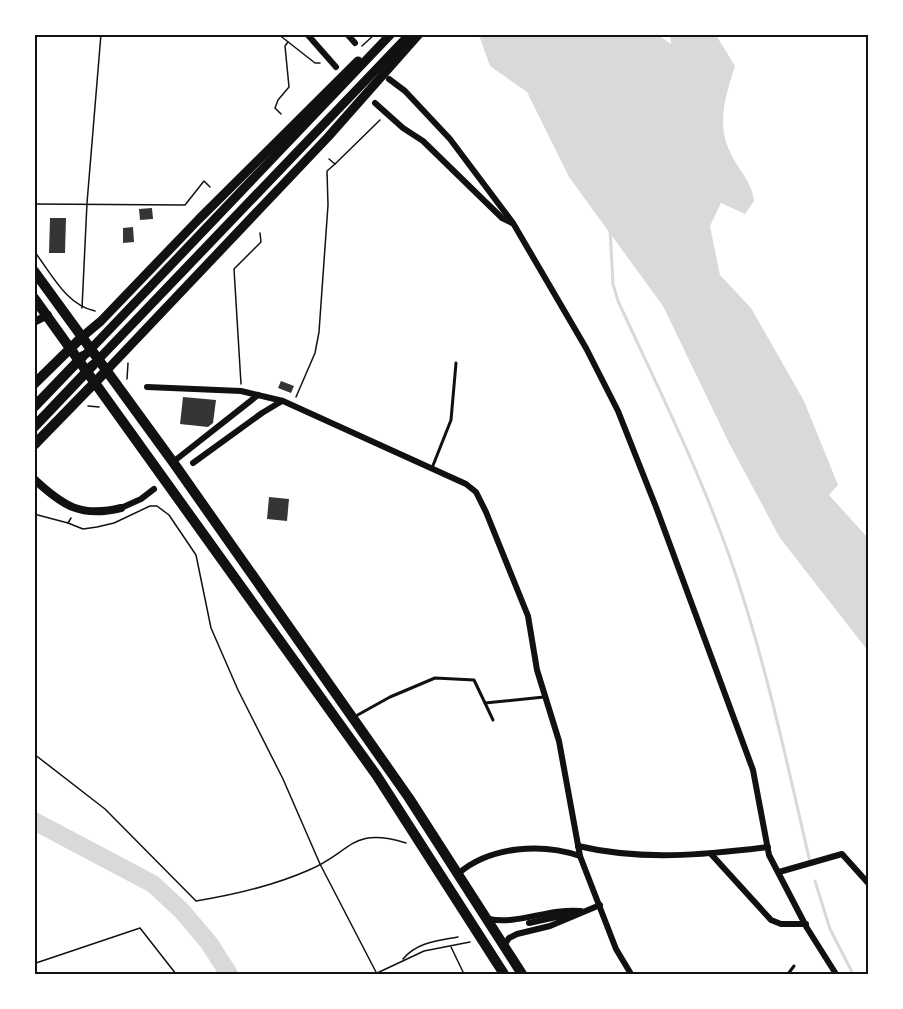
<svg xmlns="http://www.w3.org/2000/svg" width="903" height="1009" font-family="'DM Sans',sans-serif">
	<style>
		.water { fill: #d9d9d9 }
		.lines { fill: none; stroke-linecap: round; stroke-linejoin: round }
		.stream { stroke: #d9d9d9; stroke-width: 3 }
		.river { stroke: #d9d9d9; stroke-width: 18 }
		.building { fill: #353535 }
		.path { stroke: #111; stroke-width: 1.5 }
		.service { stroke: #111; stroke-width: 3 }
		.minor { stroke: #111; stroke-width: 6 }
		.tertiary { stroke: #111; stroke-width: 8 }
		.secondary { stroke: #111; stroke-width: 9 }
		.primary { stroke: #111; stroke-width: 10 }
		.trunk { stroke: #111; stroke-width: 10 }
		.neatline { fill: none; stroke: #111; stroke-width: 2 }
	</style>
	<rect width="100%" height="100%" fill="#fff"/>
	<path class="water" d="M479,35h179l13,9 -1,-9h46l19,31c-9,29 -19,56 -5,86 8,18 22,29 24,49l-9,13 -24,-11 -11,23 10,49 31,33 53,93 34,84 -9,10 39,43v113l-88,-113 -51,-95 -66,-137 -94,-129 -42,-85 -37,-26z"/>
	<g class="lines">
		<g class="stream">
			<path d="M610,229l3,55 5,17c39,84 80,167 111,254 35,99 57,204 81,307"/>
			<path d="M815,881l15,48 23,45"/>
		</g>
		<path class="river" d="M34,821l119,63 28,26 28,33 20,31"/>
	</g>
	<g class="building">
		<path d="M152,208l1,11 -13,1 -1,-11z"/>
		<path d="M50,218h16l-1,35h-16z"/>
		<path d="M133,227l1,15 -11,1v-15z"/>
		<path d="M281,381l13,5 -3,7 -13,-5z"/>
		<path d="M183,397l33,3 -3,23 -5,4 -28,-3z"/>
		<path d="M269,497l20,2 -2,22 -20,-2z"/>
	</g>
	<g class="lines">
		<g class="path">
			<path d="M278,34l37,29h5"/>
			<path d="M362,46l13,-12"/>
			<path d="M281,114l-6,-6 3,-8 11,-13 -4,-41 3,-4"/>
			<path d="M329,159l6,5 45,-44"/>
			<path d="M34,204l151,1 19,-24 6,6"/>
			<path d="M34,251c18,23 32,54 61,60"/>
			<path d="M82,308l5,-105 14,-169"/>
			<path d="M127,379l1,-16"/>
			<path d="M241,384l-7,-115 27,-27 -1,-9"/>
			<path d="M296,397l19,-44 4,-21 9,-127 -1,-34 8,-7"/>
			<path d="M88,406l11,1"/>
			<path d="M34,514l34,9 3,-5"/>
			<path d="M68,523l15,6 14,-2 17,-4 36,-17h7l12,9 27,40 15,73 27,62 45,89 37,85 57,110"/>
			<path d="M34,754l71,55 91,92c37,-6 79,-16 113,-31 43,-18 42,-44 97,-27"/>
			<path d="M451,947l13,27"/>
			<path d="M403,959c14,-17 34,-18 55,-22"/>
			<path d="M34,961l2,2 104,-35 36,46"/>
			<path d="M34,970l2,-6"/>
			<path d="M34,972l1,2"/>
			<path d="M375,974l49,-23 46,-9"/>
		</g>
		<g class="service">
			<path d="M432,468l19,-48 5,-57"/>
			<path d="M485,703l8,17"/>
			<path d="M354,717l36,-20 45,-19 39,2 11,23 59,-6"/>
			<path d="M788,974l6,-8"/>
		</g>
		<g class="minor">
			<path d="M307,34l29,33"/>
			<path d="M347,34l8,9"/>
			<path d="M389,79l16,12 45,48 63,84 73,125 32,63 38,96 97,263 16,85 38,73 29,46"/>
			<path d="M375,103l28,25 20,13 79,77 10,5"/>
			<path d="M147,387l94,4 42,10 183,83 10,8 10,20 42,104 9,54 22,71 21,115 36,93 15,25"/>
			<path d="M173,462l85,-67"/>
			<path d="M193,463l69,-50 20,-12"/>
			<path d="M121,508l20,-9 13,-10"/>
			<path d="M578,846c64,15 126,9 190,1"/>
			<path d="M711,854l60,66 10,4h25"/>
			<path d="M779,872l63,-18 26,29"/>
			<path d="M459,873c32,-27 83,-30 121,-17"/>
			<path d="M489,919c29,6 59,-11 92,-8"/>
			<path d="M529,923l41,-9"/>
			<path d="M505,944l4,-6 8,-4 33,-8 50,-21"/>
		</g>
		<g class="tertiary">
			<path d="M34,322l14,-7"/>
			<path d="M34,479c29,27 47,39 87,29"/>
		</g>
		<g class="secondary">
			<path d="M82,337l19,-16 98,-102 159,-158"/>
			<path d="M86,354l305,-320"/>
			<path d="M94,364l316,-330"/>
			<path d="M107,370l221,-233 91,-103"/>
		</g>
		<g class="primary">
			<path d="M34,384l48,-47"/>
			<path d="M34,407l49,-51"/>
			<path d="M34,427l59,-62"/>
			<path d="M34,445l73,-75"/>
		</g>
		<g class="trunk">
			<path d="M34,271l139,191 236,336 113,176"/>
			<path d="M34,298l343,478 127,198"/>
		</g>
	</g>
	<rect width="903" height="1009" fill="none" stroke="#ffffff" stroke-width="72"/>
	<rect x="36" y="36" width="831" height="937" class="neatline"/>
</svg>
